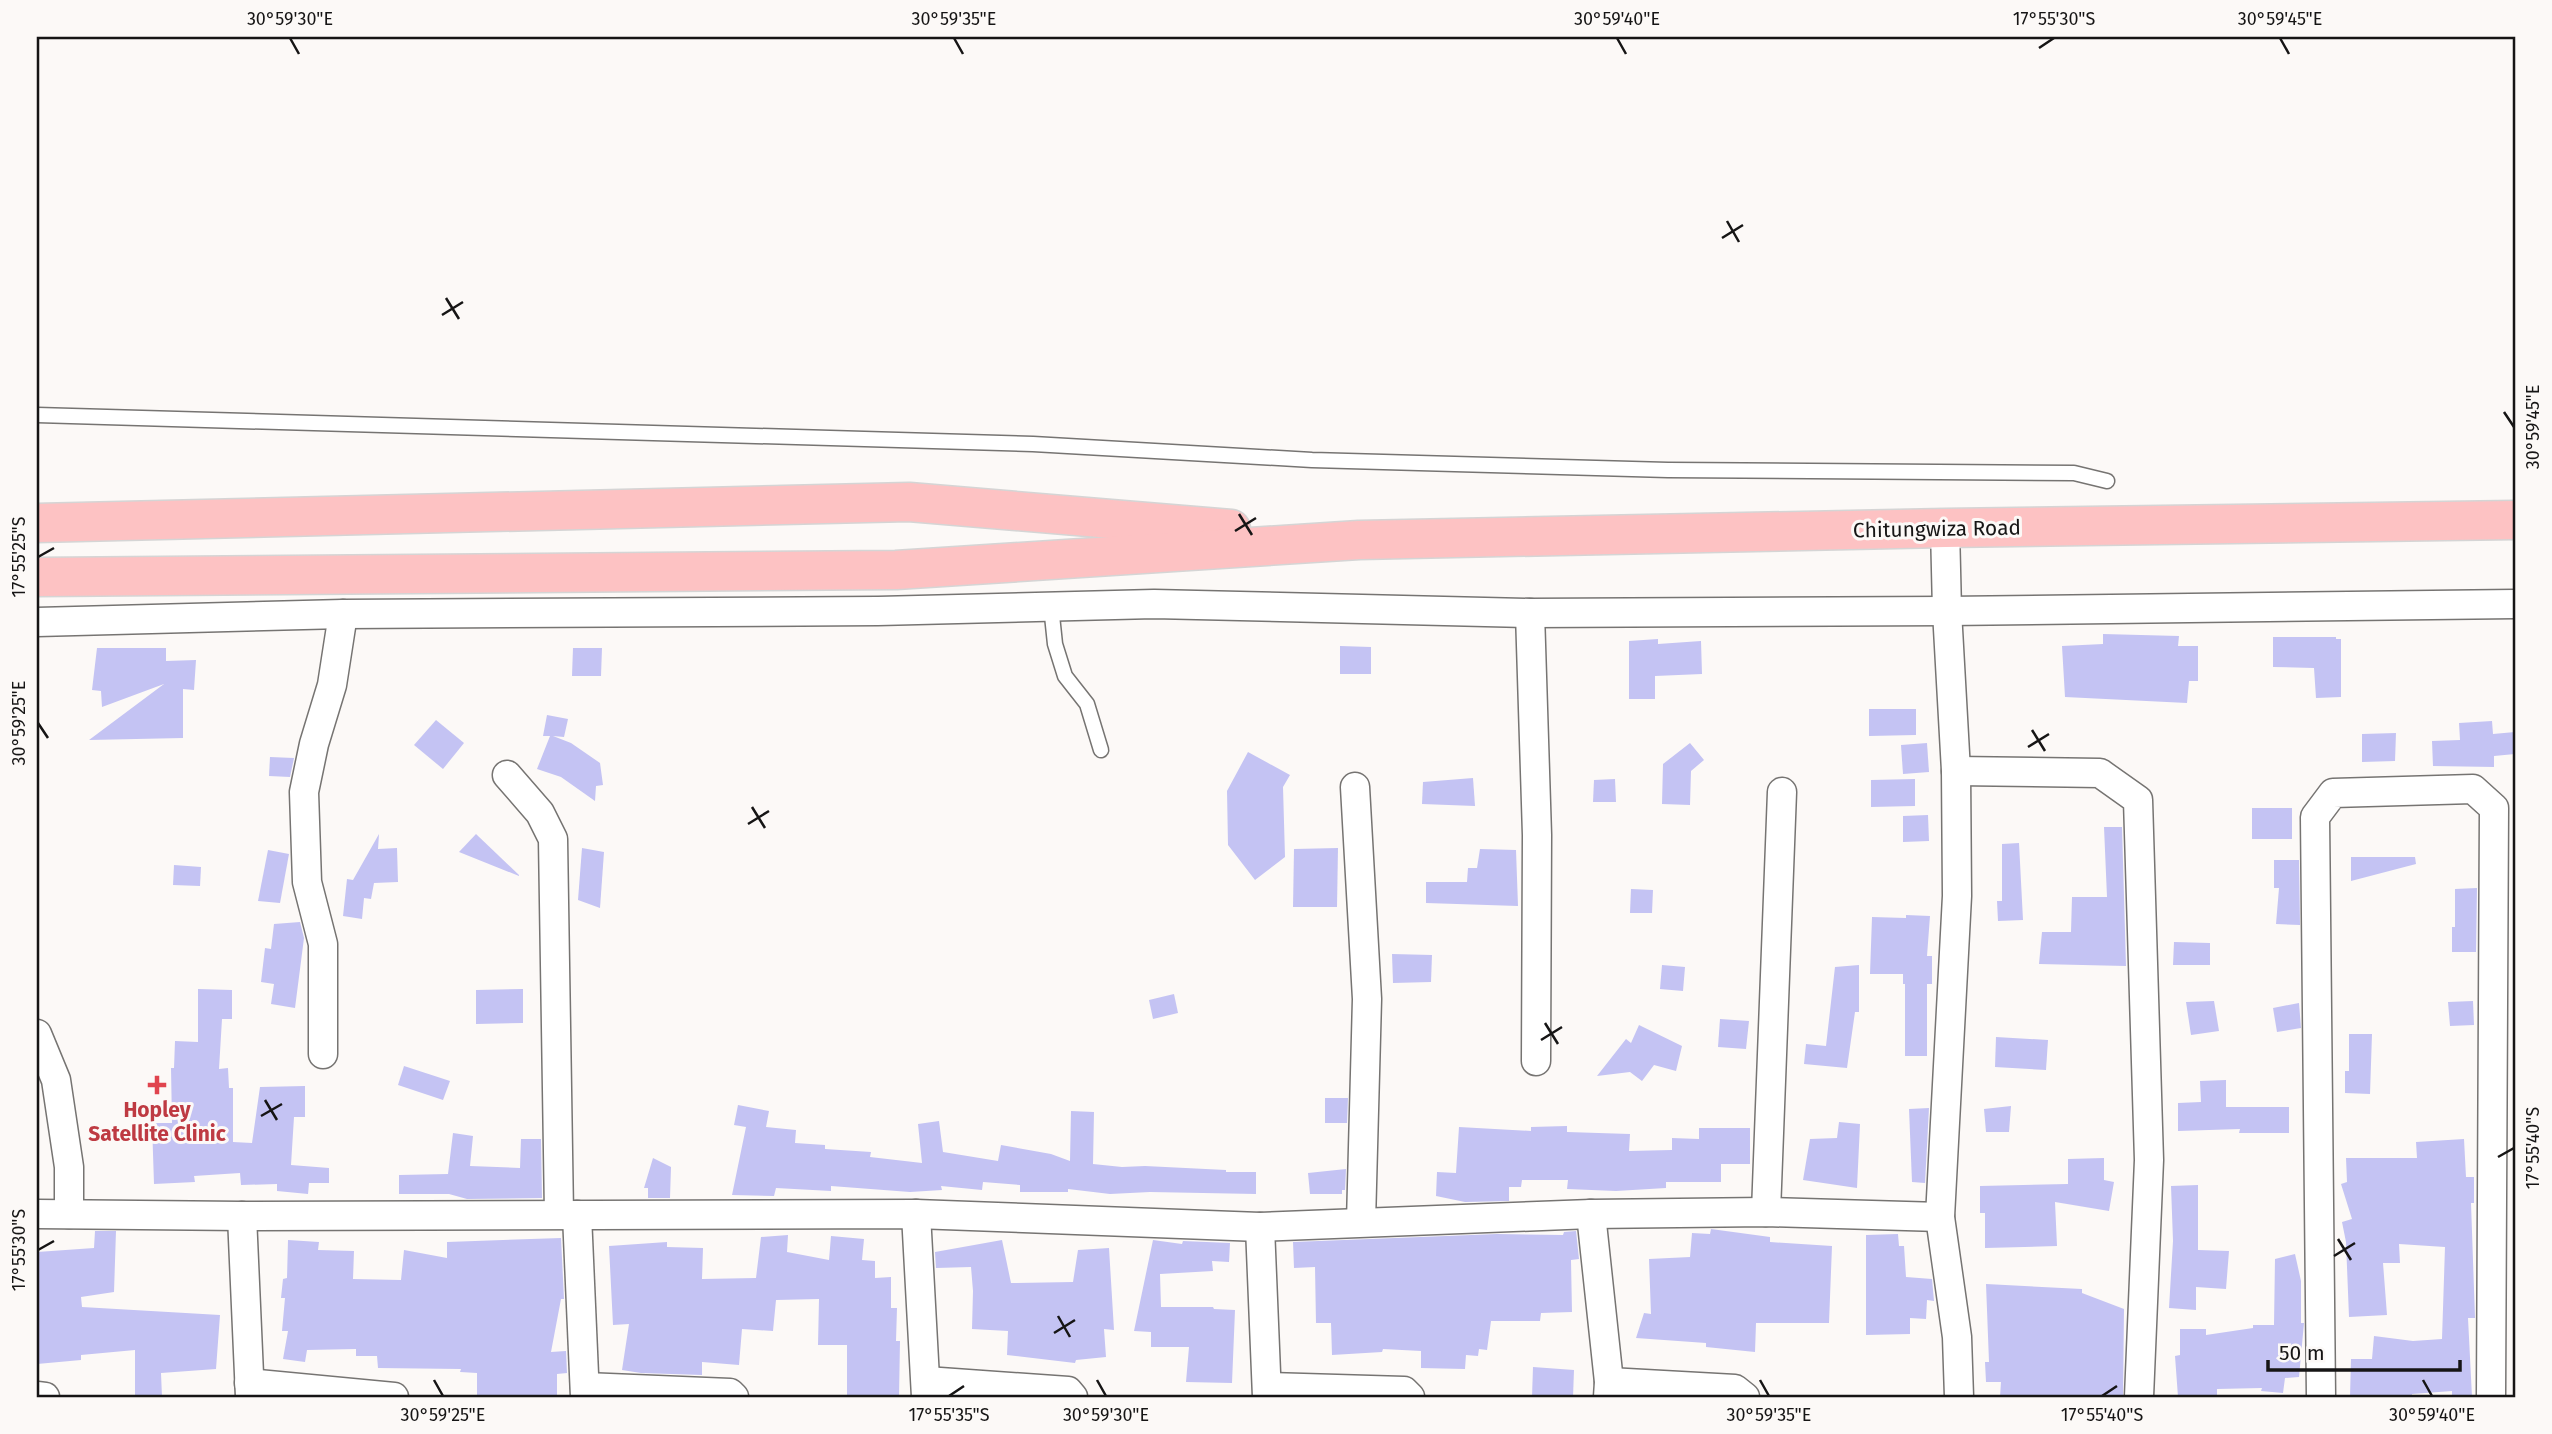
<svg xmlns="http://www.w3.org/2000/svg" width="2552" height="1434" font-family="'Fira Sans',sans-serif">
	<style>
		.building { fill: #c4c3f3 }
		.lines { fill: none; stroke-linecap: round; stroke-linejoin: round }
		.service-casing { stroke: #767472; stroke-width: 17 }
		.minor-casing { stroke: #767472; stroke-width: 31 }
		.primary-casing { stroke: #d5d5d5; stroke-width: 41 }
		.service { stroke: #fff; stroke-width: 14 }
		.minor { stroke: #fff; stroke-width: 28 }
		.primary { stroke: #fdc2c3; stroke-width: 38 }
		.ticks { fill: none; stroke: #161515; stroke-width: 2.5 }
		.health-dot { fill: #e0444e; stroke: #fcf9f7; stroke-width: 2.5 }
		.labels { text-anchor: middle; dominant-baseline: central; stroke-width: 6; stroke-linejoin: round; paint-order: stroke }
		.street-label { font-size: 21px; fill: #161515; stroke: #fcf9f7 }
		.health-label { font-size: 21px; font-weight: bold; fill: #be3a42; stroke: #fcf9f7 }
		.neatline { fill: none; stroke: #161515; stroke-width: 2.5 }
		.ticks-label { font-size: 18px; text-anchor: middle; fill: #161515 }
	</style>
	<rect width="100%" height="100%" fill="#fcf9f7"/>
	<g class="building">
		<path d="M2103,634l76,2 -1,10h20v35h-9l-2,22 -122,-6 -3,-51 41,-2z"/>
		<path d="M2273,637h63v2h5v58l-25,1 -2,-30 -41,-1z"/>
		<path d="M1658,639v5l43,-3 1,33 -47,2v23h-26v-58z"/>
		<path d="M1340,646l31,1v27h-31z"/>
		<path d="M97,648h69v13l30,-1 -2,30 -11,-1v49l-94,2 75,-56 -62,23 -1,-16 -9,-1z"/>
		<path d="M573,648h29l-1,28h-29z"/>
		<path d="M1869,709h47v26l-47,1z"/>
		<path d="M547,715l21,4 -4,18 -11,-1 18,7 29,20 3,22 -7,1 -1,15 -34,-24 -24,-8 13,-33h-7z"/>
		<path d="M436,720l28,23 -21,26 -29,-24z"/>
		<path d="M2492,721l1,13 22,-2v22l-21,2v11l-61,-1 -1,-25 28,-1 -1,-17z"/>
		<path d="M2396,733l-1,28 -33,1v-28z"/>
		<path d="M1690,743l14,17 -13,11 -1,34 -28,-1 1,-40z"/>
		<path d="M1927,743l2,29 -26,2 -2,-29z"/>
		<path d="M1248,752l42,23 -7,12 2,70 -30,23 -27,-35 -1,-54z"/>
		<path d="M270,757l24,1 -4,19 -21,-1z"/>
		<path d="M1473,778l2,28 -53,-2 1,-22z"/>
		<path d="M1615,779l1,23h-23l1,-22z"/>
		<path d="M1915,779v27l-44,1v-27z"/>
		<rect x="2252" y="808" width="40" height="31"/>
		<path d="M1928,815l1,26 -26,1v-26z"/>
		<path d="M2104,827h18l4,139 -87,-2 3,-32h29l1,-35h35z"/>
		<path d="M379,834l-1,15 19,-1 1,34 -24,1 -3,16 -7,-1 -2,21 -19,-3 4,-37 6,1z"/>
		<path d="M476,834l43,41v1l-60,-24z"/>
		<path d="M2019,843l4,77 -25,1 -1,-20h5v-57z"/>
		<path d="M582,848l22,4 -4,56 -22,-8z"/>
		<path d="M1338,848l-1,59h-44l1,-58z"/>
		<path d="M1480,849l36,1 2,56 -92,-3v-21h41l1,-14h9z"/>
		<path d="M268,850l21,4 -9,49 -22,-2z"/>
		<path d="M2351,857h64l1,7 -65,17z"/>
		<path d="M2274,860h25l1,65 -24,-1 3,-36h-5z"/>
		<path d="M174,865l27,2 -1,19 -27,-1z"/>
		<path d="M2477,888l-1,64h-24v-25h3v-38z"/>
		<path d="M1631,889l22,1 -1,23h-22z"/>
		<path d="M1906,915l24,1 -3,40h5v28h-5v72h-22v-72h-2v-10h-33l2,-57 34,1z"/>
		<path d="M300,922l4,16 -9,70 -24,-4 3,-20 -13,-2 4,-34 6,1 3,-25z"/>
		<path d="M2174,942l36,1v22h-37z"/>
		<path d="M1392,954l40,1 -1,27 -38,1z"/>
		<path d="M1662,965l23,2 -2,24 -23,-2z"/>
		<path d="M1859,965v47h-4l-8,56 -43,-4 2,-20 20,2 9,-79z"/>
		<path d="M198,989l34,1v29h-10l-3,50 9,-1 1,20h4v54l19,1 8,-56 45,-1v31h-11l-3,48 38,3v15h-20l-1,11 -31,-3v-7l-36,1 -1,-12 -46,3 1,6 -41,2 -2,-61h20l-1,-55h3l1,-27 23,1z"/>
		<path d="M523,989v34l-47,1v-34z"/>
		<path d="M1174,994l4,19 -25,6 -4,-19z"/>
		<path d="M2214,1001l5,30 -28,4 -5,-33z"/>
		<path d="M2473,1001l1,24 -24,1 -2,-24z"/>
		<path d="M2299,1003l2,25 -24,4 -4,-24z"/>
		<path d="M1720,1019l29,2 -3,28 -28,-2z"/>
		<path d="M1639,1025l43,21 -6,25 -22,-6 -12,16 -12,-9 -33,4 29,-37 5,4z"/>
		<path d="M2349,1034h23l-2,60 -25,-1v-22h4z"/>
		<path d="M1996,1037l52,3 -2,30 -51,-3z"/>
		<path d="M404,1066l46,15 -7,19 -45,-15z"/>
		<path d="M2226,1080v27h63v26h-50l1,-4 -62,2v-28l23,-1 -1,-21z"/>
		<path d="M1325,1098h23l-1,25h-22z"/>
		<path d="M738,1105l31,6 -3,16 30,3 -1,13 30,2v4l46,3 -1,5 52,6 -4,-39 21,-3 4,31 55,9 3,-16 50,9 19,7 1,-50 23,1 -1,52 29,3 23,-1 81,4v2h30v22l-106,-2 -40,2 -42,-5v3h-48v-7l-37,-3 -1,8 -41,-4 1,4 -32,2 -79,-6v5l-55,-3 -2,8 -42,-1 14,-68 -12,-2z"/>
		<path d="M2011,1106l-2,26h-23l-2,-23z"/>
		<path d="M1929,1108l-4,75 -13,-1 -3,-73z"/>
		<path d="M1839,1122l21,2 -3,64 -54,-8 7,-41 27,-1z"/>
		<path d="M1567,1126v6l63,2 -1,17 43,-1v-12l27,1v-11h51v36h-29v18h-55v6l-50,3 -49,-2 1,-9h-46l-1,7h-12v14l-44,1 -29,-6 1,-24 19,1 3,-46 72,4v-4z"/>
		<path d="M453,1133l20,3 -3,30 50,2 1,-29h20l1,59 -75,1 -18,-5h-50v-19l49,-1z"/>
		<path d="M2464,1139l2,38h8v26h-3l4,115h-7l4,79h-20v-6l-40,3v3h-62l1,-38h21l2,-23 39,5 29,-2 3,-92 -46,-3 1,19h-17l4,52 -38,2 -3,-75 -4,-20 10,-3 -11,-35 6,-2 -1,-24h71l-1,-16z"/>
		<path d="M653,1158l18,9 -1,31h-22v-10h-4z"/>
		<path d="M2104,1158v22l10,2 -5,29 -54,-9 2,44 -72,2v-35h-5v-27l88,-2v-25z"/>
		<path d="M1346,1169l-1,21h-3v4h-32l-2,-21z"/>
		<path d="M2198,1185v65l31,1 -3,38 -30,-2v23l-27,-2 4,-67 -2,-55z"/>
		<path d="M1711,1229l59,8v5l62,4 -3,77h-73l-1,29 -49,-5v-4l-70,-5 8,-25 7,1 -2,-55 41,-2 2,-24 18,1z"/>
		<path d="M95,1231h21l-2,61 -33,5 1,10 138,8 -4,54 -55,4 1,24h-27v-47l-54,5v5l-44,4v-112l57,-4z"/>
		<path d="M1576,1231l3,28 -8,1 1,52 -31,1 -1,8h-49l-4,29 -8,-1 -1,7 -12,-1 -1,14 -44,-1v-17l-38,-2 -1,3 -50,3 -1,-32h-15l-1,-56 -21,1 -1,-26 204,-8 66,1 1,-3z"/>
		<path d="M1898,1234l1,12h5l2,31 26,2 2,22 -7,-1 -1,19 -16,-1v16l-44,1v-100z"/>
		<path d="M788,1235l-1,17 42,8 2,-24 33,3 -2,21 13,1v17l16,-1v31h6l-1,33h4l-1,56h-52v-52h-29l1,-46 -43,1 -3,31 -31,-2 -3,36 -37,-3v13l-61,-2 -19,-3 7,-46 -16,1 -4,-79 58,-4v5l36,1 -1,31 54,-1 5,-41z"/>
		<path d="M561,1238l3,61h-3l-10,53 15,-1 1,22 -10,1v23h-80v-24l-17,-1 1,-3 -83,-1 -1,-12h-21v-7l-49,1 -2,12 -22,-3 5,-28h-6l3,-33h-4l2,-19 4,-1 1,-38 31,2 -1,8 36,1 -1,28 48,1 3,-30 43,8v-16z"/>
		<path d="M1002,1240l9,43 62,-1 5,-32 31,-2 5,82 -10,-1 2,28 -30,3 -1,3 -68,-8 1,-24 -36,-2 1,-38 -2,-24 -35,1 -1,-16z"/>
		<path d="M1153,1240l29,4 1,-3 47,2 -1,19 -17,-1 1,10 -53,3 1,33h52l1,2 21,1 -3,73 -46,-1 3,-35h-38v-15l-17,-1z"/>
		<path d="M2295,1254l6,27v42h3l-5,54 -14,1 -2,15 -22,-2 1,-3 -45,1v8h-39l-3,-41 5,-1v-26h26v6l47,-7v-3h21l1,-66z"/>
		<path d="M1986,1284l96,5v4l42,16 -1,88h-123l1,-15h-15l-1,-20h4z"/>
		<path d="M1533,1367l41,3 -1,27h-41z"/>
	</g>
	<g class="lines">
		<g class="service-casing">
			<g id="service">
				<path d="M37,415l996,29 279,16 356,10 406,3 33,8"/>
				<path d="M1051,606l4,38 10,32 22,28 14,46"/>
			</g>
		</g>
		<g class="minor-casing">
			<g id="minor">
				<path d="M1945,528l2,83 9,160 1,125 -17,321 17,120 2,60"/>
				<path d="M1530,613l7,222 -1,226"/>
				<path d="M37,622l306,-8 535,-3 276,-7 376,9 417,-2 568,-7"/>
				<path d="M1956,771l144,2 38,27 11,360 -10,237"/>
				<path d="M507,775l33,38 13,26 6,375"/>
				<path d="M1355,787l12,212 -6,223"/>
				<path d="M37,1034l19,46 13,87v47"/>
				<path d="M323,1054v-110l-16,-62 -3,-90 10,-48 18,-59 11,-71"/>
				<path d="M1766,1212l16,-420"/>
				<path d="M37,1214l205,2 674,-2 344,13 331,-13 175,-2 174,5"/>
				<path d="M916,1214l10,183"/>
				<path d="M1591,1214l18,168 -1,15"/>
				<path d="M577,1215l8,182"/>
				<path d="M242,1216l8,181"/>
				<path d="M1260,1227l7,170"/>
				<path d="M926,1381l142,10 5,6"/>
				<path d="M1609,1382l126,7 10,8"/>
				<path d="M249,1383l145,14"/>
				<path d="M585,1387l145,6 4,4"/>
				<path d="M1268,1387l136,4 6,6"/>
				<path d="M37,1396l8,1"/>
				<path d="M2321,1397l-6,-580 18,-24 140,-4 21,19 -3,589"/>
			</g>
		</g>
		<g class="primary-casing">
			<g id="primary">
				<path d="M37,523l872,-21 322,27"/>
				<path d="M37,577l859,-7 463,-30 586,-12 570,-8"/>
			</g>
		</g>
		<use href="#service" class="service"/>
		<use href="#minor" class="minor"/>
		<use href="#primary" class="primary"/>
	</g>
	<path class="ticks" d="M290,38l9,16M954,38l9,16M1617,38l9,16M2280,38l9,16M2039,48l15,-10M1727,221l12,21M1722,238l21,-13M446,298l13,21M442,315l21,-13M2504,412l10,15M1239,514l13,21M1235,531l21,-13M38,557l16,-9M38,723l10,15M2032,730l13,21M2028,747l21,-13M752,807l13,21M748,824l21,-13M1545,1023l13,21M1541,1040l21,-13M265,1100l12,20M261,1116l21,-12M2498,1157l16,-9M2338,1239l13,21M38,1250l16,-9M2334,1256l21,-13M1058,1316l12,21M1054,1333l21,-13M434,1380l9,16M1097,1380l9,16M1760,1380l9,16M2423,1380l9,16M949,1396l15,-10M2102,1396l15,-10"/>
	<path class="health-dot" d="M153.5 1074.5h7v7h7v7h-7v7h-7v-7h-7v-7h7z"/>
	<g class="labels">
		<g class="street-label">
			<text transform="translate(1937 529) rotate(-1)">Chitungwiza Road</text>
		</g>
		<g class="health-label">
			<text x="157" y="1110">Hopley<tspan x="157" dy="24">Satellite Clinic</tspan></text>
		</g>
	</g>
	<rect width="2552" height="1434" fill="none" stroke="#fcf9f7" stroke-width="77"/>
	<path d="M2268 1360v10h192v-10" fill="none" stroke="#161515" stroke-width="3.5"/>
	<text x="2279" y="1360" font-size="21" fill="#161515" stroke="#fcf9f7" stroke-width="5" paint-order="stroke">50 m</text>
	<rect x="38" y="38" width="2476" height="1358" class="neatline"/>
	<g class="ticks-label">
		<text x="290" y="25">30°59'30"E</text>
		<text x="954" y="25">30°59'35"E</text>
		<text x="1617" y="25">30°59'40"E</text>
		<text x="2054" y="25">17°55'30"S</text>
		<text x="2280" y="25">30°59'45"E</text>
		<text transform="translate(2533 427) rotate(-90)" y="6">30°59'45"E</text>
		<text transform="translate(19 557) rotate(-90)" y="6">17°55'25"S</text>
		<text transform="translate(19 723) rotate(-90)" y="6">30°59'25"E</text>
		<text transform="translate(2533 1148) rotate(-90)" y="6">17°55'40"S</text>
		<text transform="translate(19 1250) rotate(-90)" y="6">17°55'30"S</text>
		<text x="443" y="1421">30°59'25"E</text>
		<text x="949" y="1421">17°55'35"S</text>
		<text x="1106" y="1421">30°59'30"E</text>
		<text x="1769" y="1421">30°59'35"E</text>
		<text x="2102" y="1421">17°55'40"S</text>
		<text x="2432" y="1421">30°59'40"E</text>
	</g>
</svg>
